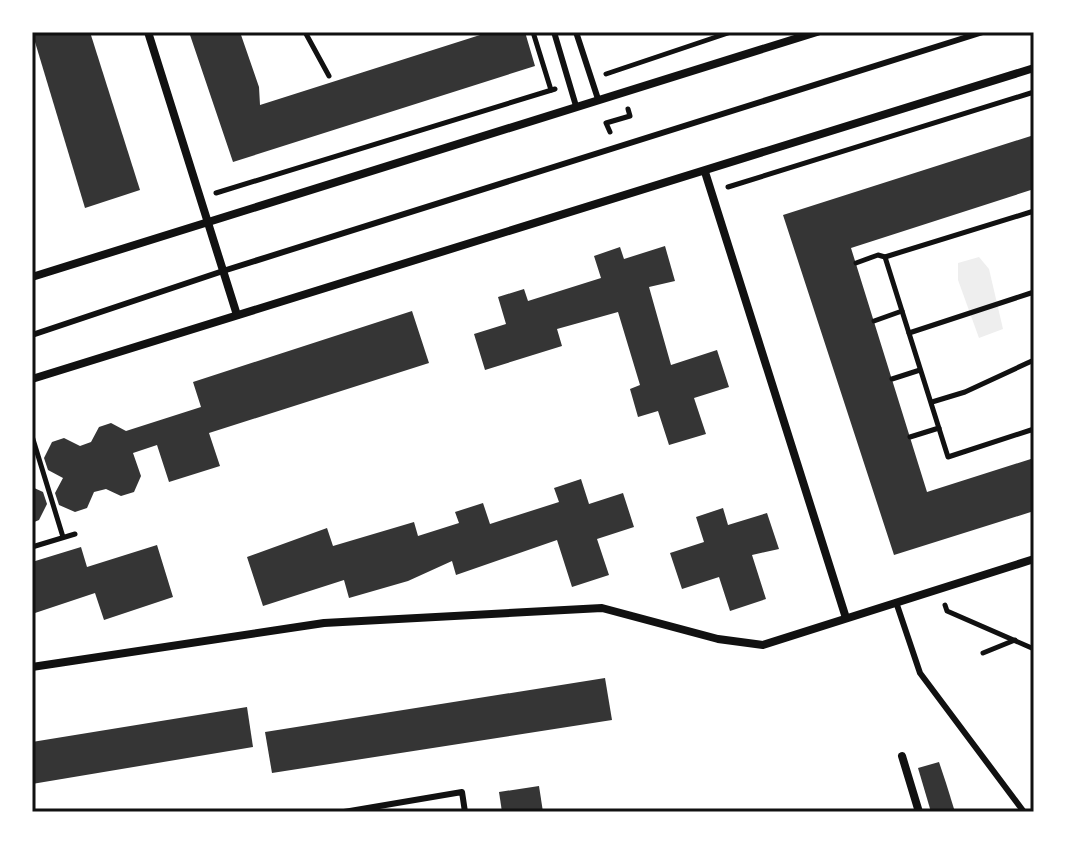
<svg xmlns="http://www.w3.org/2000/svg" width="1066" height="844" font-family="Figtree,sans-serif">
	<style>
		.green { fill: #eee }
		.building { fill: #353535 }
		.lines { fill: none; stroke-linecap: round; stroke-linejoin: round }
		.path { stroke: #111; stroke-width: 5 }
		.service { stroke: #111; stroke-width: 6 }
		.minor { stroke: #111; stroke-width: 8 }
		.neatline { fill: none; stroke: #111; stroke-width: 3 }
	</style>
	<rect width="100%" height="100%" fill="#fff"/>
	<path class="green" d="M979,257l10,12 14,60 -24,9 -21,-58v-17z"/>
	<g class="building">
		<path d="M32,32h58l50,158 -55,18z"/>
		<path d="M189,32h51l19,55 1,18 220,-70 -1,-3h46l10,34 -302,96z"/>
		<path d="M1034,135v54l-183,59 76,244 107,-34v53l-140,44 -111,-340z"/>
		<path d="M665,246l10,35 -26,6 22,78 46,-15 12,37 -35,11 12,36 -37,11 -11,-34 -20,6 -8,-28 10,-4 -22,-73 -61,17 5,17 -77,24 -11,-36 32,-10 -8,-27 26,-8 4,12 73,-23 -7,-22 26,-9 4,12z"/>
		<path d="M412,311l17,52 -220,70 11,33 -51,16 -12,-37 -24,8 8,23 -7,16 -13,4 -15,-7 -12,3 -7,16 -12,4 -16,-7 -4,-12 8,-15 -15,-8 -4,-12 8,-16 12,-4 16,8 11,-4 8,-15 12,-4 15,8 75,-24 -8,-25z"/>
		<path d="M581,479l8,25 34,-11 11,34 -37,12 12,36 -37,12 -15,-47 -101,35 -4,-14 -44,20 -59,17 -5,-18 -81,26 -16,-49 80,-29 6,18 81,-24 4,14 41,-13 -4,-11 28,-9 7,21 69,-22 -5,-14z"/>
		<path d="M32,487l11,5 4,12 -8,16 -7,3z"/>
		<path d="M723,508l5,17 39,-12 12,36 -27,6 14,44 -36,12 -11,-34 -37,12 -12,-36 34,-11 -8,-25z"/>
		<path d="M157,545l16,52 -69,23 -9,-27 -63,21v-52l49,-15 6,20z"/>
		<path d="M605,678l7,42 -340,53 -7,-41z"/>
		<path d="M247,707l6,40 -221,37v-42z"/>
		<path d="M939,762l7,21 9,29h-24l-13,-44z"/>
		<path d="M539,786l4,26h-41l-3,-20z"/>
	</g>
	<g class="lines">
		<g class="path">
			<path d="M305,32l24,44"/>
			<path d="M533,32l18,58"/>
			<path d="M606,74l125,-42"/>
			<path d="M610,132l-4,-9 24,-7 -2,-7"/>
			<path d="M728,187l306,-95"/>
			<path d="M216,193l339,-104"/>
			<path d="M1034,211l-149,46 63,200 86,-28"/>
			<path d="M856,263l22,-8 7,2"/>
			<path d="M874,321l28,-10"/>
			<path d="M909,333l125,-41"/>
			<path d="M892,379l28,-9"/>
			<path d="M932,402l33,-10 69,-32"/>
			<path d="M32,436l31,101"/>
			<path d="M910,437l29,-9"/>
			<path d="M32,547l43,-13"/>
			<path d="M945,605l2,6 87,38"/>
			<path d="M983,653l32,-13"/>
		</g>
		<g class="service">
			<path d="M554,32l22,74"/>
			<path d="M576,32l22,67"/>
			<path d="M32,335l191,-64 760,-239"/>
			<path d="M896,602l24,71 104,139"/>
			<path d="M344,812l118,-20 3,20"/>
		</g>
		<g class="minor">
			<path d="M148,32l89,283"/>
			<path d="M705,172l141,446"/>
			<path d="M32,277l785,-245"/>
			<path d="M32,379l1002,-311"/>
			<path d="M32,667l292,-44 278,-15 116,31 45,6 271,-86"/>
			<path d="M902,756l17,56"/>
		</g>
	</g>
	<rect width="1066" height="844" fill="none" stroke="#ffffff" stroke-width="68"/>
	<rect x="34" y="34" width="998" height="776" class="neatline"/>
</svg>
